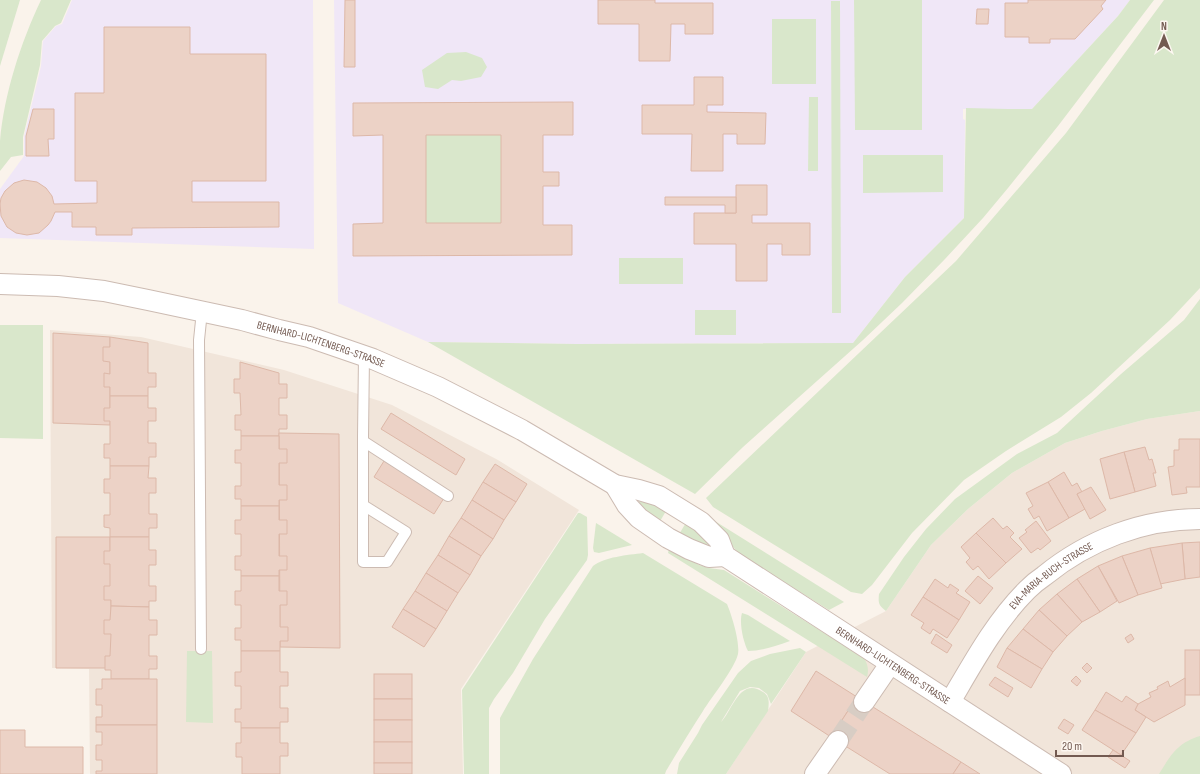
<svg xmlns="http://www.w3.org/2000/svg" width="1200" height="774" font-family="'Sofia Sans Condensed',sans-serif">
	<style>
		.residential { fill: #f1e5da }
		.education { fill: #f0e7f7 }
		.green { fill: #d9e7cb }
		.building { fill: #ecd2c6; stroke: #ddb8a8; fill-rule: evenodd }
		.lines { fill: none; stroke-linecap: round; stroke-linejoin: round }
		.minor-tunnel { stroke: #d8cdc4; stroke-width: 20; stroke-dasharray: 20 10; stroke-linecap: butt }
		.service-casing { stroke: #ccbbb2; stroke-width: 12 }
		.minor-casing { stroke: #ccbbb2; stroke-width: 22 }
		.service { stroke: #fff; stroke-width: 10 }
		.minor { stroke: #fff; stroke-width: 20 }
		.labels { text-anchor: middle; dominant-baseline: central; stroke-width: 3.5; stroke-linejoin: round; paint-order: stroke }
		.street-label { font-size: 11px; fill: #735a51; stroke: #fdf7f1 }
	</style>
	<rect width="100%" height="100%" fill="#faf3eb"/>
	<g class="residential">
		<path d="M50,330l91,7 143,33 108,35 106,55 81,50 -118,179 2,85h-373l-1,-105 -37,-1z"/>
		<path d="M1200,411v363h-474l80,-122 80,-41 45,-66 37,-36 44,-36 53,-30 37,-12 45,-12z"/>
	</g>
	<g class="education">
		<path d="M72,0h241l1,249 -314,-11v-49l24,-33v-19l17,-71 2,-25 13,-15 6,-2z"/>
		<path d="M334,0h796l-12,16 -86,93h-69v10l2,1 -1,98 -59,59 -52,66 -277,1 -148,-2 -90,-39z"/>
	</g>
	<g class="green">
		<path d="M0,0h20l-20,66z"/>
		<path d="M41,0h30l-10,23 -6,3 -13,15 -2,24 -17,72v18l-12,2 -11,14c0,-10 0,-20 0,-30 4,-47 21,-99 41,-141z"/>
		<path d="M854,0h68v130h-67z"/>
		<path d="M1130,0h24l-96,126 -50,62 -25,30 -38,41 -43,44 -39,37 -120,107 -48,47 -267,-152 148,2 277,-1 52,-66 59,-59 2,-110 42,1h24l86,-93z"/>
		<path d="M1164,0h36v288l-30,32 -79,73 -30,24 -55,34 -42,29 -52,53 -40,52 -10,9 -11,-2 -138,-85 -7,-9 250,-237 110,-128z"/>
		<path d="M831,1h9l1,312h-9z"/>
		<rect x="772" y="19" width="44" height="65"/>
		<path d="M466,52l16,6 5,9 -6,10 -20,4 -9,-1 -14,9 -13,-2 -3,-17 25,-17z"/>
		<path d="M809,97h9v74h-10z"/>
		<rect x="426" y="135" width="75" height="88"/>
		<path d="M863,155h80v37l-80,1z"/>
		<rect x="619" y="258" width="64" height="26"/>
		<path d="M1200,299v112l-53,8 -45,12 -37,12 -53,30 -44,36 -37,36 -45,66c-7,-6 -8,-7 -7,-17l25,-37 22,-28 29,-30 62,-45 40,-21 64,-59 63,-54z"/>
		<rect x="695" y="310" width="41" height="25"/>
		<path d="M0,325h43v114l-43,-1z"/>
		<path d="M639,501l15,3 12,7 -7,12 -19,-18z"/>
		<path d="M694,508l150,94 -15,8 -90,-56 -21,-25z"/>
		<path d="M578,513h2l7,4 1,38 -1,5 -42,59 -32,54 -19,26 -5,9v66h-25l-2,-84z"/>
		<path d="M687,521l20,20 1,5 -30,-10z"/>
		<path d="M596,523l36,22 -33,8 -5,-1 -1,-4z"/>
		<path d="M670,548l29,17 10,3 15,2 140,88c4,7 5,12 3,19l-199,-124 1,-4z"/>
		<path d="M643,553l84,51c5,12 13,38 11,50 -3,14 -27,44 -35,57 -13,20 -25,40 -37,60l-1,3h-165v-56l33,-59 60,-93c11,-9 35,-11 50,-13z"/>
		<path d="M742,613l6,2 42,26c-14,5 -28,10 -42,10 -5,-9 -9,-29 -6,-38z"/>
		<path d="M800,648l6,4 -35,52 -4,-10 -8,-6 -9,-1 -10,4 -19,31c11,-11 19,-46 42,-30 7,4 6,11 5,19l-42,63h-49l2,-11 19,-30 4,-8 36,-52 13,-12 19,-7z"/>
		<path d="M187,651h25l1,72 -27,-1z"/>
		<path d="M1200,736v38h-41c12,-19 18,-31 41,-38z"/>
	</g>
	<g class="building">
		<path d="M345,0h10v67h-11z"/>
		<path d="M598,0h57v3h58v31h-28v-10h-14l-1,37h-31v-37h-41z"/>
		<path d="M1028,0h78l-5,6 2,3 -28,30h-25v4h-21v-6h-24v-34h23z"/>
		<path d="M977,9h12l-1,15h-12z"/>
		<path d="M104,27h86v27h76v127h-74v21h87v25l-147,1v7h-36v-8h-24v-15h-17l-4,9 -3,4 -9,8 -12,2 -11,-2 -9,-6 -6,-11 -1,-12 1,-6 4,-7 9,-8 10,-3 13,2 9,6 6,8 2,8 43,-1v-22h-22v-88h29z"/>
		<path d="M694,77h29v28h-16v7l59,1 -1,31h-28v-10h-14v37h-32l1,-37h-50v-29h52z"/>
		<path d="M573,102v33h-30v37h16v14h-16v39h29v30l-219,1v-32l30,-1v-88l-30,1v-33zM426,135h75v88h-75z"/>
		<path d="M33,109h21v30h-6l1,17h-23v-20z"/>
		<path d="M736,185h31v30h-15v8h58v32h-28v-11h-15v37h-31v-37h-42v-31h42z"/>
		<path d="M665,197h71v16h-11v-8h-60z"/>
		<path d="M53,333l57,4v88l-57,-2z"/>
		<path d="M110,337l38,6v30h8v14h-8v9h-38v-9h-6v-14l6,1v-12l-7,-1v-14h7z"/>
		<path d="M240,362l39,11v11h8v14h-8v17h8v14h-8v7h-38v-6h-6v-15h6l-1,-22h-6v-14h6z"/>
		<path d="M110,396h38v12h8v13h-8v22h8v14h-7v9h-39v-8h-6v-14h6v-23h-6v-13h6z"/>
		<path d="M391,413l74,46 -9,16 -75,-46z"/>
		<path d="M279,433l60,1 1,214 -60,-1z"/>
		<path d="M241,436h38v13h8v14h-8v22h8v15h-8v6h-38v-7h-6v-13h6v-23h-6v-13h6z"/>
		<path d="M1179,439h21v48h-14l1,6 -15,2 -4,-28 6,-1v-16h5z"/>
		<path d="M1145,447l4,13 3,-1 4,14h-3l3,13 -21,6 -11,-40z"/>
		<path d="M1124,452l11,40 -25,7 -10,-40z"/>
		<path d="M384,461l60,37 -10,16 -60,-37z"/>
		<path d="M495,464l32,20 -11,18 -33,-20z"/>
		<path d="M110,466h39l-1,12h8v15h-7v21h8v14h-8v9h-39v-9l-6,-1v-12h6v-22h-6v-14h6z"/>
		<path d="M1064,472l8,14 5,-3 5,9 -5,2 8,15 -16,9 -21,-36z"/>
		<path d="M483,482l33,20 -12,18 -32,-20z"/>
		<path d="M1048,482l21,36 -22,13 -8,-15 -5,3 -6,-10 5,-3 -7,-13z"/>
		<path d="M1091,487l15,23 -16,9 -13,-25z"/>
		<path d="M472,500l32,20 -11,19 -32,-21z"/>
		<path d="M241,506h38v14h8v14h-8v22h8v14h-8v6h-38v-6h-6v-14h6v-22h-6v-14h6z"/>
		<path d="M461,518l32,21 -12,17 -32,-20z"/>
		<path d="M993,518l10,11 4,-3 7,7 -4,4 12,12 -16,14 -30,-30z"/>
		<path d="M1036,521l15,20 -11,9 -2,-2 -7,5 -12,-15 8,-6 -2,-2z"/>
		<path d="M976,533l30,30 -17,16 -11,-13 -5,4 -7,-8 4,-4 -9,-11z"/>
		<path d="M449,536l32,20 -11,19 -32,-20z"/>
		<path d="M56,537h54l2,131h-56z"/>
		<path d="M110,537h39v13h7v15h-7v21h7v15h-7v6l-38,-1v-6h-7v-14h6v-22h-6v-13h6z"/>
		<path d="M1200,542v35l-15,2 -3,-36z"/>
		<path d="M1182,543l3,36 -25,5 -10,-36z"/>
		<path d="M1150,548l12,40 -24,7 -16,-39z"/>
		<path d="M438,555l32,20 -12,18 -32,-20z"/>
		<path d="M1122,556l16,39 -19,8 -21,-37z"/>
		<path d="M1098,566l19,35 -17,11 -23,-33z"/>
		<path d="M426,573l32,20 -11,18 -32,-20z"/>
		<path d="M241,576h38v15h8v14h-7v22h8v14h-8v10h-39v-11h-6v-12h6v-23h-6v-14h6z"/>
		<path d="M978,576l15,12 -13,16 -15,-13z"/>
		<path d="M935,579l13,9 2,-4 9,6 -3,3 14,9 -11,18 -36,-23z"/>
		<path d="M1077,579l23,33 -18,10 -25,-28z"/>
		<path d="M415,591l32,20 -11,18 -33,-20z"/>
		<path d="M1057,594l25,28 -15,14 -28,-26z"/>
		<path d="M923,597l36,23 -12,18 -14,-9 -3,5 -9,-6 3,-5 -13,-8z"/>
		<path d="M111,606l38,1v13h8v15h-8v21h8v13h-8v10h-38v-9h-6v-14h5l1,-22h-7v-14h6z"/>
		<path d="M403,609l33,20 -12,18 -32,-20z"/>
		<path d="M1039,610l28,26 -14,16 -30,-23z"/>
		<path d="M1023,629l30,23 -11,17 -35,-21z"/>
		<path d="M936,634l16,11 -5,8 -16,-10z"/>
		<path d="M1131,634l3,5 -6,4 -3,-5z"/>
		<path d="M1007,648l35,21 -11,19 -34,-21z"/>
		<rect x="1185" y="650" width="15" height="45"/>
		<path d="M241,651h39v21h8v14h-8v22h8v14h-8v6h-39v-6h-6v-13h6v-23h-6v-14h6z"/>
		<path d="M1087,663l5,5 -5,5 -5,-5z"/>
		<path d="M816,671l41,26 -26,40 -40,-26z"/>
		<rect x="374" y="674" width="38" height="25"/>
		<path d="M1076,676l5,5 -4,5 -6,-5z"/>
		<path d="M995,677l18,11 -5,9 -19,-12z"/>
		<path d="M1185,678v27l-31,17 -19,-12 3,-6 13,-7 -2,-4 9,-4 -1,-2 11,-6 2,6z"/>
		<path d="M102,679h55v46h-61v-8h6v-12h-6v-16h6z"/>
		<path d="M1106,692l16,10 4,-6 12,8 -3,6 11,7 -10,16 -41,-23z"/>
		<path d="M857,697l104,65 -8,12h-63l-59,-37z"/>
		<rect x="374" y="699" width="38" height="21"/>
		<path d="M1095,710l41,23 -15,22 -39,-25z"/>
		<path d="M1064,719l10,6 -6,9 -10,-6z"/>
		<rect x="374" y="720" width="38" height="22"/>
		<path d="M96,725h61v49h-61v-3h6v-11h-6v-15h6v-13h-6z"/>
		<path d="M241,728h39v15h8v13h-8v18h-38v-17h-6v-14h5z"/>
		<path d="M0,730h25v17h58v27h-83z"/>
		<rect x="374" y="742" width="38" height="21"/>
		<path d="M1113,750l17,11 -5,7 -17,-11z"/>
		<path d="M961,762l19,12h-27z"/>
		<rect x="374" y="763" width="38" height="11"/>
	</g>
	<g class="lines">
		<path class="minor-tunnel" d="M838,741l26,-39"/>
		<g class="service-casing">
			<g id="service">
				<path d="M363,441l85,55"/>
				<path d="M363,505l43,27 -19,30h-24v-126l1,-80"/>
				<path d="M201,649l-2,-309 3,-29"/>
			</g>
		</g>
		<g class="minor-casing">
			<g id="minor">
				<path id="s1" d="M0,284l58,2 46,5 44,9 94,20 37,10 30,7 64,22 65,28 84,43 93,55 24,5 20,6 42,26 18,18 6,16 336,218"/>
				<path d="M615,485l12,20 12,13 29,20 21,11 20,8 16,-1"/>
				<path d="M864,702l26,-38"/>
				<path id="s2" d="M950,702c23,-39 45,-80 77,-112 5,-5 11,-10 17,-14 44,-36 99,-57 156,-57"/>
				<path d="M815,774l23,-33"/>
			</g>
		</g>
		<use href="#service" class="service"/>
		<use href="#minor" class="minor"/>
	</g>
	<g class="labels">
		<g class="street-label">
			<text stroke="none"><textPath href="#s1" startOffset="328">BERNHARD-LICHTENBERG-STRASSE</textPath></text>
			<text stroke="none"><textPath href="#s2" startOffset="164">EVA-MARIA-BUCH-STRASSE</textPath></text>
			<text stroke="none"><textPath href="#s1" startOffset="993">BERNHARD-LICHTENBERG-STRASSE</textPath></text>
		</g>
	</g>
	<g transform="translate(1164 36)" stroke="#fdf7f1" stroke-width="3" paint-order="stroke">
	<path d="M0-3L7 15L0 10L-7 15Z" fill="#735a51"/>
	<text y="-6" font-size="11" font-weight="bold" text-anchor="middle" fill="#735a51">N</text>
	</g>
	<path d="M1056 750v6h67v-6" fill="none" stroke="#735a51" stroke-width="2"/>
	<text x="1062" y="750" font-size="12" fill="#735a51" stroke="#fdf7f1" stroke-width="3" paint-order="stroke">20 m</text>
</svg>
